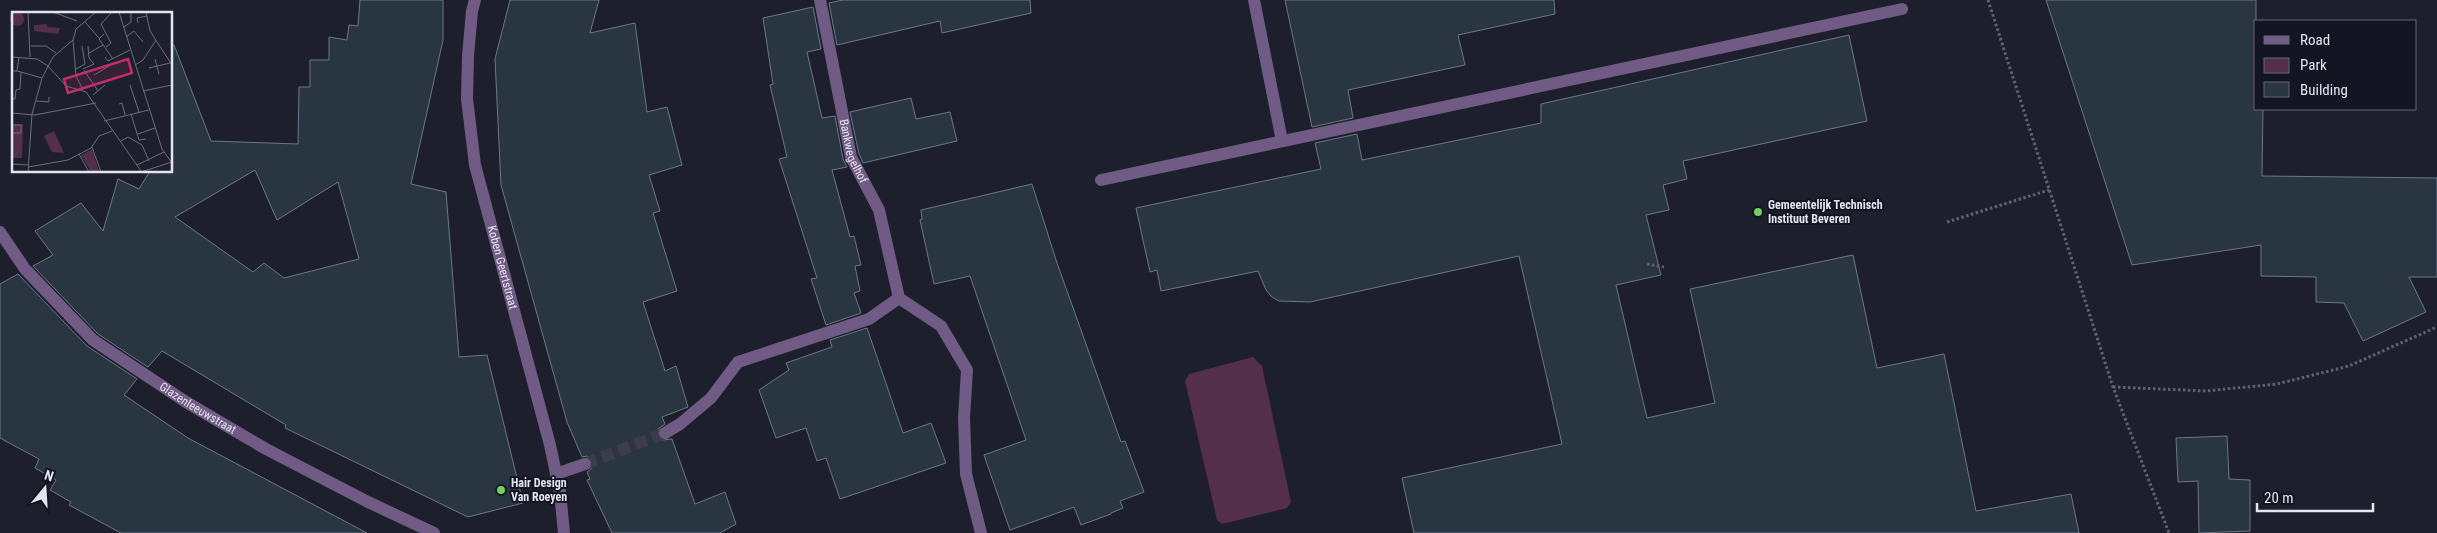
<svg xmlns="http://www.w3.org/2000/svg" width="2437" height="533" font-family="'Roboto Condensed',sans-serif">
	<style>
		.green { fill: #532f4b }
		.building { fill: #293541; stroke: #6b7887; fill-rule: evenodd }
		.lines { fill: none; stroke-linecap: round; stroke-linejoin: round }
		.minor-tunnel { stroke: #3b3d4a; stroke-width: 12; stroke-dasharray: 12 6; stroke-linecap: butt }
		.path { stroke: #60626e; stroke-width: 3; stroke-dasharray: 2.5 2.5; stroke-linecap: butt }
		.minor { stroke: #705b85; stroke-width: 12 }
		.poi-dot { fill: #72d25d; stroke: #141523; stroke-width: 2 }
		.labels { text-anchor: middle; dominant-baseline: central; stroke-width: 4; stroke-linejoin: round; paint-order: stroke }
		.street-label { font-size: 12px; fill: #e4e5ef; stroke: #141523 }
		.poi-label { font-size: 12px; font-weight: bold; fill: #e4e5ef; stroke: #141523; text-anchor: start }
		.inset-road { fill: none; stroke: #6d6e7b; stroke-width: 1 }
		.view { fill: #c52c6a; fill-opacity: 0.15; stroke: #c52c6a; stroke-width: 2.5 }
		.inset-edge { fill: none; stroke: #e4e5ef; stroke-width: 2.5 }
	</style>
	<rect width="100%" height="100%" fill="#1d1f2d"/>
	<path class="green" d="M1253,357l9,9 29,136 -4,6 -65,16 -5,-4 -32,-139 4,-7z"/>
	<g class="building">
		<path d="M360,0h83v40l-32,144 35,8 13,165 28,-2 36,148 -55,14 -183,-89 1,-3 -124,-74 -14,16 -50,-33 -65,-68 20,-11 -18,-24 46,-28 22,28 15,-52 21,10 11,-18h21v-125l3,-1 37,96 87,3 1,-57h11v-27h19v-23l18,3 2,-15 9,1zM255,170l22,50 61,-38 21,77 -75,19 -20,-15 -11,9 -78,-55z"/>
		<path d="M510,0h89l-9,33 45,-10 12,89 20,-5 15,58 -33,10 11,36 -7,2 24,78 -34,11 22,69 11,-5 12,41 -26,10 3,7 -7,5 -1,5 5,6 10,-1 23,65 30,-12 11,32 -16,9h-108l-25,-53 3,-1 -3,-7 4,-3 2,-7 -6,-6 -5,1 -15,-35 -66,-237 -6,-126z"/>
		<path d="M843,0h187l1,13 -89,20 -2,-12 -103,24 -8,-42z"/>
		<path d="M1285,0h269l1,14 -97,21 7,30 -117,25 5,28 -41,9z"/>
		<path d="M2046,0h210v109h7l-1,67 175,2v99h-28l17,35 -63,29 -19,-38 -28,-1v-25l-55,-1v-31l-129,20z"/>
		<path d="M813,7l8,42 -14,3 15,66 13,-2 8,43 4,8 -15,3 18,67 4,-1 7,29 -6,1 5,25 -6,2 7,20 -35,12 -15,-46 6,-1 -38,-119 8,-2 -17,-72 3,-1 -10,-66z"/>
		<path d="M1849,35l18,86 -184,40 4,18 -24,6 6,25 -23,5 15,60 -45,10 31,133 68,-15 -25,-114 163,-34 24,113 67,-14 32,157 95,-17 8,39h-665l-12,-55 160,-34 -43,-188 -209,46 -31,-1 -7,-4 -6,-7 -8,-19 -97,20 -4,-21 -7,2 -14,-64 185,-39 -6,-26 42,-9 5,26 179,-37v-19z"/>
		<path d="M911,98l5,21 34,-7 7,29 -94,22 -4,-9 -9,-42z"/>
		<path d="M1032,184l25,79 64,179 4,-1 19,51 -24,9 3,7 -12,5v1l-30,11 -7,-18 -64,23 -26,-75 42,-15 -56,-164 -36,8 -14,-64 2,-1 -1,-9z"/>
		<path d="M18,274l69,72 50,33 -13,16 64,43 179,95h-246l-52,-28 2,-3 -21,-12 6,-10 -21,-12 4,-9 -39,-21v-154z"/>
		<path d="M867,328l36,105 28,-10 15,40 -106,36 -14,-41 -9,3 -11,-33 -30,10 -17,-48 30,-20 -3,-7 46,-16 -2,-7z"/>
		<path d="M2227,436l2,43 21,1v51l-51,2 -1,-52 -20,1 -2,-44z"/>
	</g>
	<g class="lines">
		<path class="minor-tunnel" d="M585,464l80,-31"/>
		<g class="path">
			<path d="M1988,0l125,387 56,146"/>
			<path d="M1947,222l102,-32"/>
			<path d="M1647,264l17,3"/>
			<path d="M2113,387l93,4 71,-7 72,-18 88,-39"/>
		</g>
		<g class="minor">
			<path id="s1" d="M475,0l-3,11 -4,45 -1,43 8,66 75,280 10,47 4,41"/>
			<path id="s2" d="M820,0l31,157 28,53 20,88 42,28 26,44 -3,48 2,56 15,59"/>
			<path d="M1254,0l28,141"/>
			<path d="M1101,180l801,-171"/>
			<path id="s3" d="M0,232l25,37 68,71 93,62 80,47 102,53 66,31"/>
			<path d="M665,433l15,-9 31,-26 27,-36 131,-43 30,-21"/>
			<path d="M556,474l29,-10"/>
		</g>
	</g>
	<g class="poi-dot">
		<circle cx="1758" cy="212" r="5"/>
		<circle cx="501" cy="490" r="5"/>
	</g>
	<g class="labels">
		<g class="street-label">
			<text stroke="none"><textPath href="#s2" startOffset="155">Bankwegelhof</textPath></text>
			<text stroke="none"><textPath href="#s1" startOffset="272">Koben Geertstraat</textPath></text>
			<text stroke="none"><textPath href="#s3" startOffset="268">Glazenleeuwstraat</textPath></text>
		</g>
		<g class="poi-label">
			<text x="1768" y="205">Gemeentelijk Technisch<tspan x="1768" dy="14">Instituut Beveren</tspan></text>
			<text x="511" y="483">Hair Design<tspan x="511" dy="14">Van Roeyen</tspan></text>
		</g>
	</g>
	<g transform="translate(12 12)">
		<rect width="160" height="160" fill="#1d1f2d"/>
		<path d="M-2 7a7 7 0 1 1 14 0a7 7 0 1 1-14 0ZM35,12v3l13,1 -2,6 -24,-3v-6zM0,112h11l-1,34h-10zM42,119l10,22 -12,-1 -8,-16zM80,137l7,23h-8l-10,-17z" fill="#532f4b"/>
		<path class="inset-road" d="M16,0l2,45M41,0l24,9M107,0l43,137 10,14M134,0l4,19 22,34M73,10l14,16M126,11l-1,-5 10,-2M112,15l7,-5v-9M92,22l-5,5 14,20M114,25l8,-6 9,11M61,28l3,36 7,14M61,28l3,-11 20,-17M19,34h15l10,7M94,35l5,-4 -10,-19 11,-12M77,41l14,-8M0,45l25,2 11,7 18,20 20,6 55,79M93,45l3,4 22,-11M143,47l4,15M123,53l8,-5 13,-20M137,56l21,-5M64,57l9,-5 -3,-18M71,57l11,-5 -5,-6 -1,-12M72,58l14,21M0,59h5l2,-14M9,60l21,6M82,63l20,-12M118,73l9,27M131,79l29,-6M81,83l12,-10M0,87h3l1,-9 4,-1 1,-17 -4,-1M24,89l13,1v-5M107,92l3,-1 3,12M0,101l23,2 61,-12M119,102l8,26 7,-1M92,109l45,-11M0,113h9v8h-9M126,122l17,-6M109,129l7,-4 14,8 7,16M80,135l9,25M67,142l10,18M0,152l17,1M125,153l27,-13M16,155l40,-7 23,-12 8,-12 13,-5M16,160l4,-58 10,-36 11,-21 20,-17M129,160l31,-10"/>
		<path class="view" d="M116,47l4,14 -64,20 -4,-14z"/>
		<rect width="160" height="160" class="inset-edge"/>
	</g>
	<rect x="2254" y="20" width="162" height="90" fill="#141523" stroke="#676875"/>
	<rect x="2264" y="36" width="25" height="8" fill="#705b85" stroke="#676875"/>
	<text x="2300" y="45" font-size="15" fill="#e4e5ef">Road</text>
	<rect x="2264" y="58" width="25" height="15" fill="#532f4b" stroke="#676875"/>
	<text x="2300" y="70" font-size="15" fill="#e4e5ef">Park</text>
	<rect x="2264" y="82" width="25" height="15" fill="#293541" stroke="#676875"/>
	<text x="2300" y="95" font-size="15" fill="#e4e5ef">Building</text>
	<g transform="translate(45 488) rotate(18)" stroke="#141523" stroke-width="4" paint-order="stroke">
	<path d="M0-4L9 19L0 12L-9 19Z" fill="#e4e5ef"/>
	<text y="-8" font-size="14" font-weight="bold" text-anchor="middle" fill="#e4e5ef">N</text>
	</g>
	<path d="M2257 503v8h116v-8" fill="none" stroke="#e4e5ef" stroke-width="2.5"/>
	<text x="2264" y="503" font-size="15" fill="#e4e5ef" stroke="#141523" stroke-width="4" paint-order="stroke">20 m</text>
</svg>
